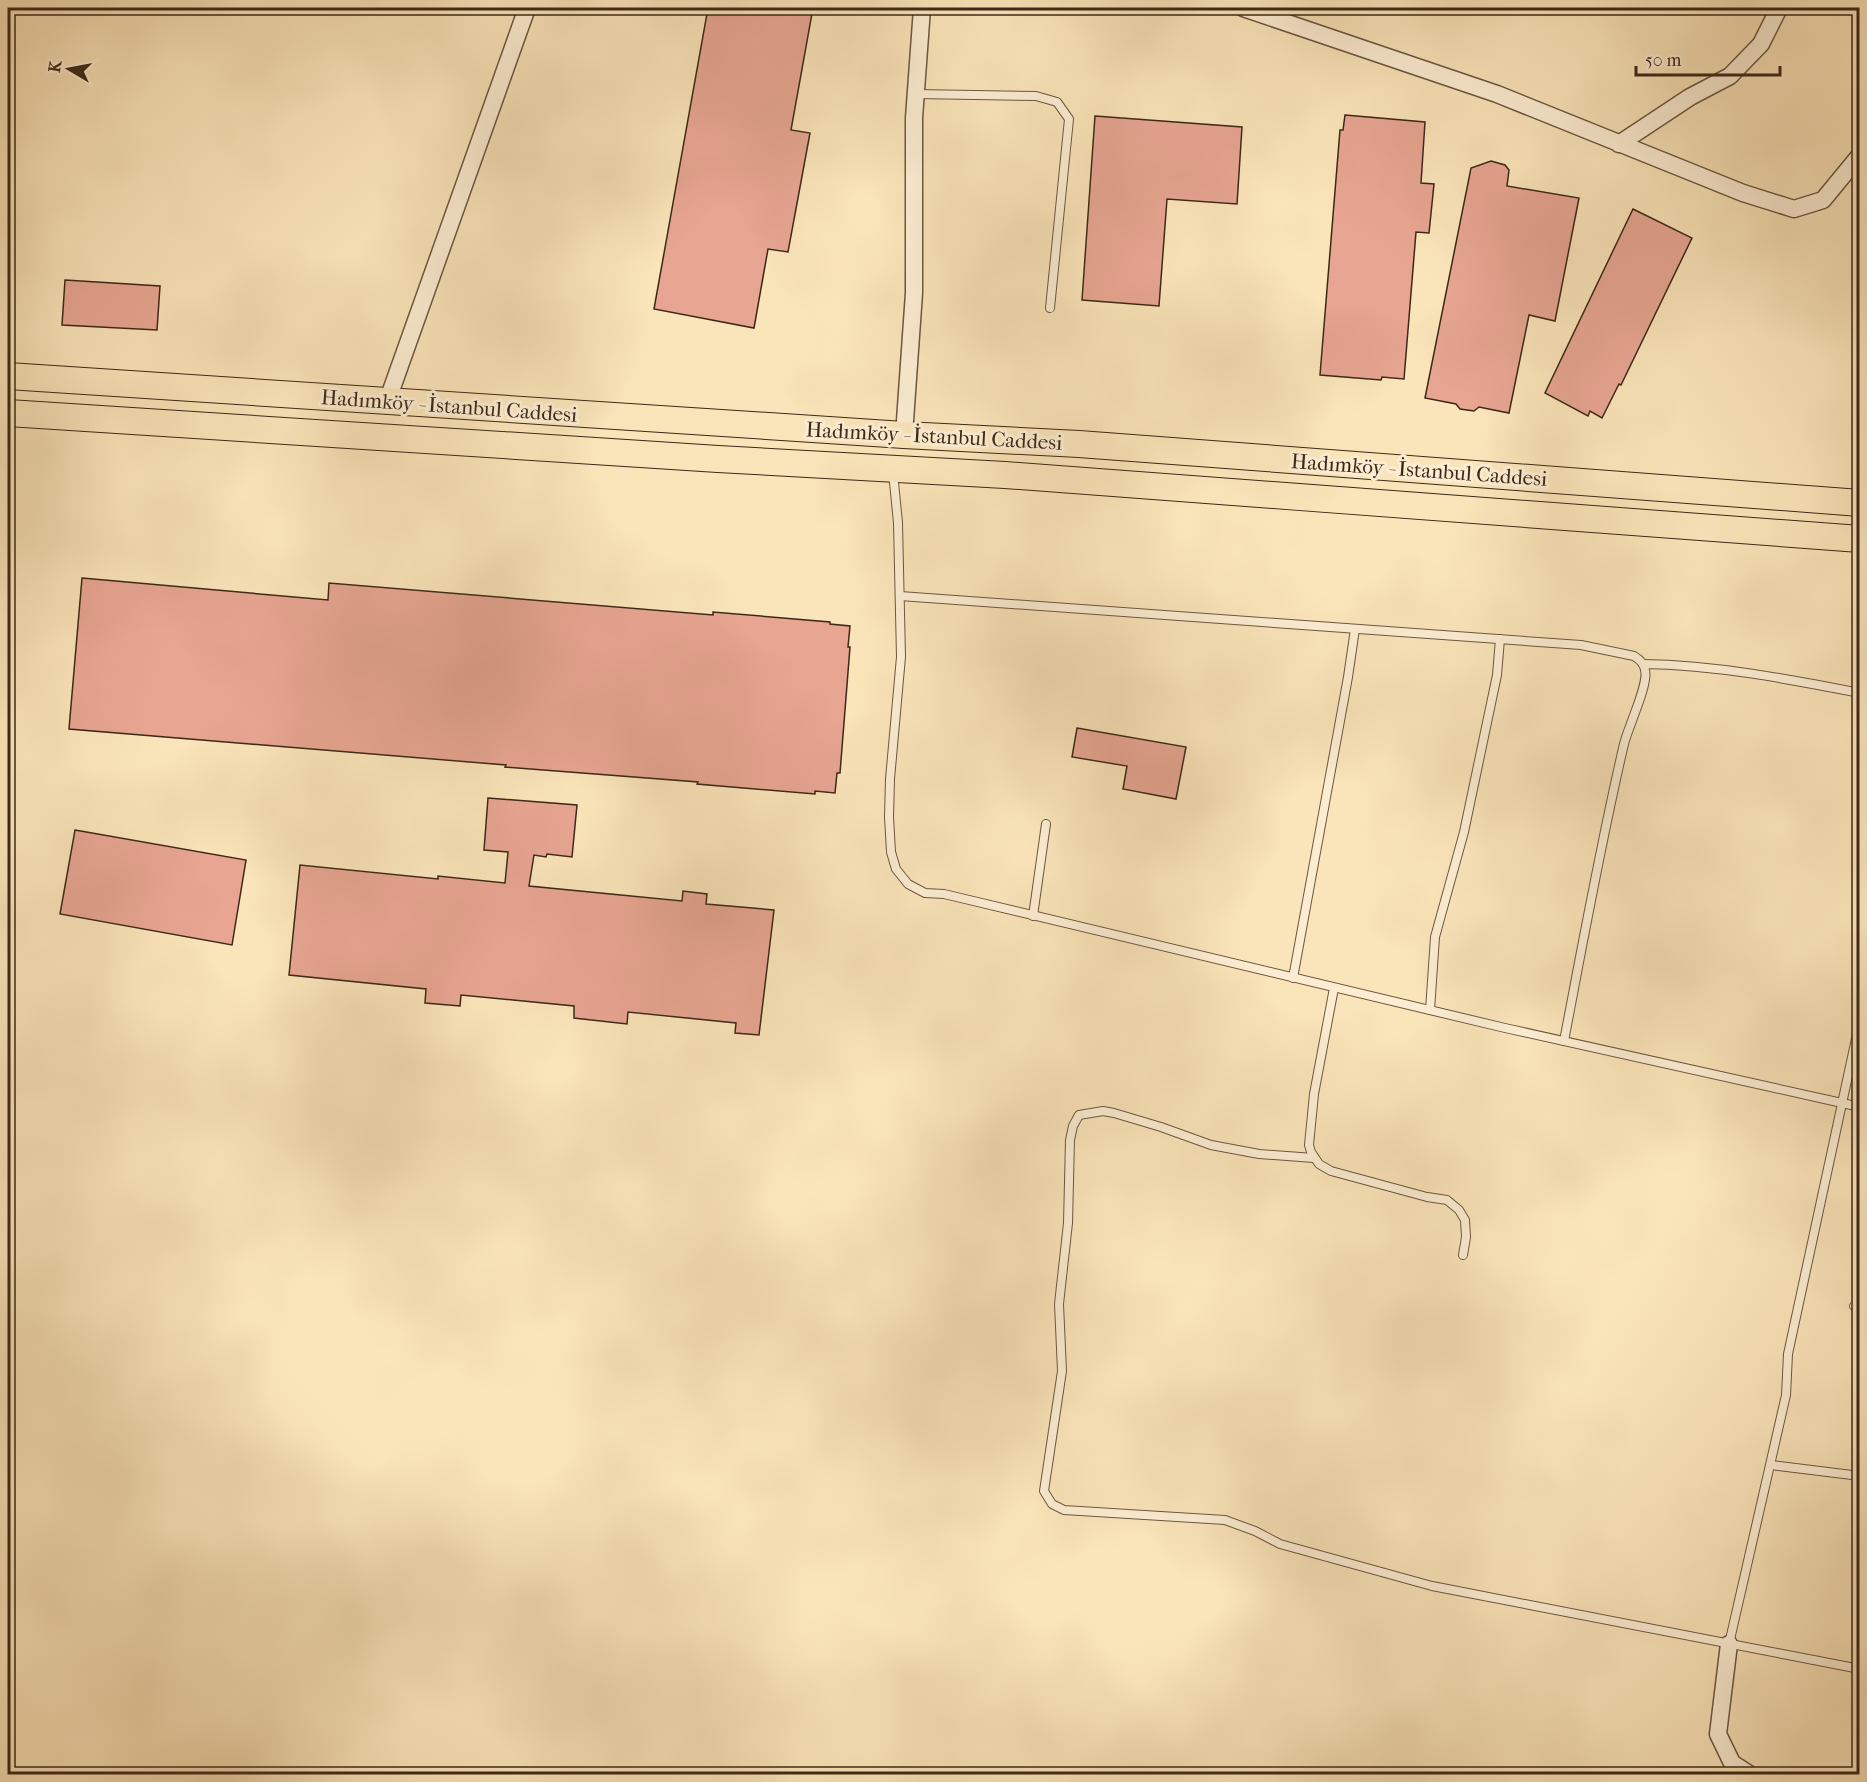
<svg xmlns="http://www.w3.org/2000/svg" width="1867" height="1782" font-family="'IM FELL French Canon',serif">
	<style>
		.building { fill: #e7a592; stroke: #3d2817; stroke-width: 1.5 }
		.lines { fill: none; stroke-linecap: round; stroke-linejoin: round }
		.lane-casing { stroke: #6c5740; stroke-width: 10 }
		.street-casing { stroke: #6c5740; stroke-width: 19 }
		.primary-casing { stroke: #3d2817; stroke-width: 28 }
		.lane { stroke: #fcedd2; stroke-width: 8 }
		.street { stroke: #fcedd2; stroke-width: 16 }
		.primary { stroke: #fae4b9; stroke-width: 26 }
		.labels { text-anchor: middle; dominant-baseline: central; stroke-width: 6; stroke-linejoin: round; paint-order: stroke }
		.street-label { font-size: 21px; fill: #3d2817; stroke: #fcedd2 }
	</style>
	<rect width="100%" height="100%" fill="#fae4b9"/>
	<filter id="stains"><feTurbulence type="fractalNoise" baseFrequency=".00333" numOctaves="4"/><feColorMatrix values="0 0 0 0 .2 0 0 0 0 .09 0 0 0 0 .02 0 0 0 .5 -.17"/></filter>
	<radialGradient id="worn" r=".72"><stop offset=".6" stop-color="#630" stop-opacity="0"/><stop offset="1" stop-color="#630" stop-opacity=".3"/></radialGradient>
	<g class="building">
		<path d="M708,8h105l-22,122 19,3 -22,119 -20,-3 -14,79 -100,-19z"/>
		<path d="M1345,115l80,7 -4,61 13,1 -5,49 -13,-1 -12,147 -22,-2 -1,3 -61,-5 20,-245h3z"/>
		<path d="M1095,116l147,11 -5,77 -70,-5 -8,107 -77,-6z"/>
		<path d="M1491,161l14,4 4,5 -2,16 72,12 -24,123 -26,-6 -20,98 -30,-6 -5,4 -14,-2 -4,-5 -31,-6 46,-230z"/>
		<path d="M1633,209l59,29 -71,147 -2,-1 -17,34 -12,-7 -2,5 -43,-23z"/>
		<path d="M65,280l95,6 -3,44 -95,-5z"/>
		<path d="M82,578l246,22 1,-17 384,32v-3l117,10v2l20,2 -2,21h2l-10,126h-3l-2,20 -20,-2v3l-118,-10 1,-2 -193,-15 1,-2 -437,-36z"/>
		<path d="M1077,728l109,19 -10,52 -53,-10 4,-23 -55,-9z"/>
		<path d="M488,798l89,7 -5,52 -25,-3 -1,3 -12,-2 -5,31 153,15 1,-10 24,3 -1,10 68,6 -15,125 -24,-2 1,-10 -108,-11 -1,12 -53,-6v-12l-113,-11 -1,11 -35,-3 1,-14 -137,-14 11,-110 138,14v-3l67,7 3,-31 -24,-2z"/>
		<path d="M75,830l171,30 -14,85 -172,-31z"/>
	</g>
	<g class="lines">
		<g class="lane-casing">
			<g id="lane">
				<path d="M916,94l120,2 21,6 12,17 -19,189"/>
				<path d="M893,472l5,51 3,134 -11,122 -1,38 2,35 5,17 12,15 17,9 19,1 561,134 355,79"/>
				<path d="M900,596l681,49 53,11c5,3 10,7 11,14 4,14 -17,57 -21,74 -23,98 -41,198 -60,297"/>
				<path d="M1643,664c73,1 145,15 217,29"/>
				<path d="M1033,916l13,-92"/>
				<path d="M1293,978l55,-301 7,-48"/>
				<path d="M1334,988l-20,106 -5,51 2,7 8,12 12,7 96,26 20,3 12,10 6,10 1,17 -3,18"/>
				<path d="M1430,1010l5,-73 29,-105 33,-157 3,-36"/>
				<path d="M1314,1158l-55,-4 -48,-9 -50,-18 -47,-14 -11,-2 -24,4 -6,11 -3,14 -2,83 -9,81 3,67 -18,120 8,13 12,6 161,10 30,11 25,13 152,42 428,83"/>
				<path d="M1854,1306l6,1"/>
				<path d="M1771,1465l89,11"/>
				<path d="M1729,1644l57,-249 2,-41 72,-334"/>
			</g>
		</g>
		<g class="street-casing">
			<g id="street">
				<path d="M1243,8l254,86 246,99 51,16 29,-9 37,-45"/>
				<path d="M1619,144l71,-47 40,-21 31,-32 18,-36"/>
				<path d="M387,402l140,-394"/>
				<path d="M904,435l10,-142v-175l8,-110"/>
				<path d="M1729,1644l-11,90 14,29 17,11"/>
			</g>
		</g>
		<g class="primary-casing">
			<g id="primary">
				<path d="M8,376l896,59 175,9 781,59"/>
				<path d="M8,413l710,46 287,16 855,64"/>
			</g>
		</g>
		<use href="#lane" class="lane"/>
		<use href="#street" class="street"/>
		<use href="#primary" class="primary"/>
	</g>
	<g class="labels">
		<g class="street-label">
			<text transform="translate(449 406) rotate(4)">Hadımköy - İstanbul Caddesi</text>
			<text transform="translate(934 436) rotate(3)">Hadımköy - İstanbul Caddesi</text>
			<text transform="translate(1419 470) rotate(4)">Hadımköy - İstanbul Caddesi</text>
		</g>
	</g>
	<rect width="1867" height="1782" fill="none" stroke="#fae4b9" stroke-width="30"/>
	<rect x="9" y="9" width="1849" height="1764" fill="none" stroke="#3d2817" stroke-width="3"/>
	<rect x="15" y="15" width="1837" height="1752" fill="none" stroke="#3d2817" stroke-width="1.5"/>
	<g transform="translate(69 69) rotate(280)" stroke="#fcedd2" stroke-width="4.5" paint-order="stroke">
	<path d="M0-4.5L10 22L0 15L-10 22Z" fill="#3d2817"/>
	<text y="-9" font-size="16" font-weight="bold" text-anchor="middle" fill="#3d2817">K</text>
	</g>
	<path d="M1636 66v9h144v-9" fill="none" stroke="#3d2817" stroke-width="3"/>
	<text x="1645" y="66" font-size="18" fill="#3d2817" stroke="#fcedd2" stroke-width="4.5" paint-order="stroke">50 m</text>
	<rect width="100%" height="100%" filter="url(#stains)"/>
	<rect width="100%" height="100%" fill="url(#worn)"/>
</svg>
